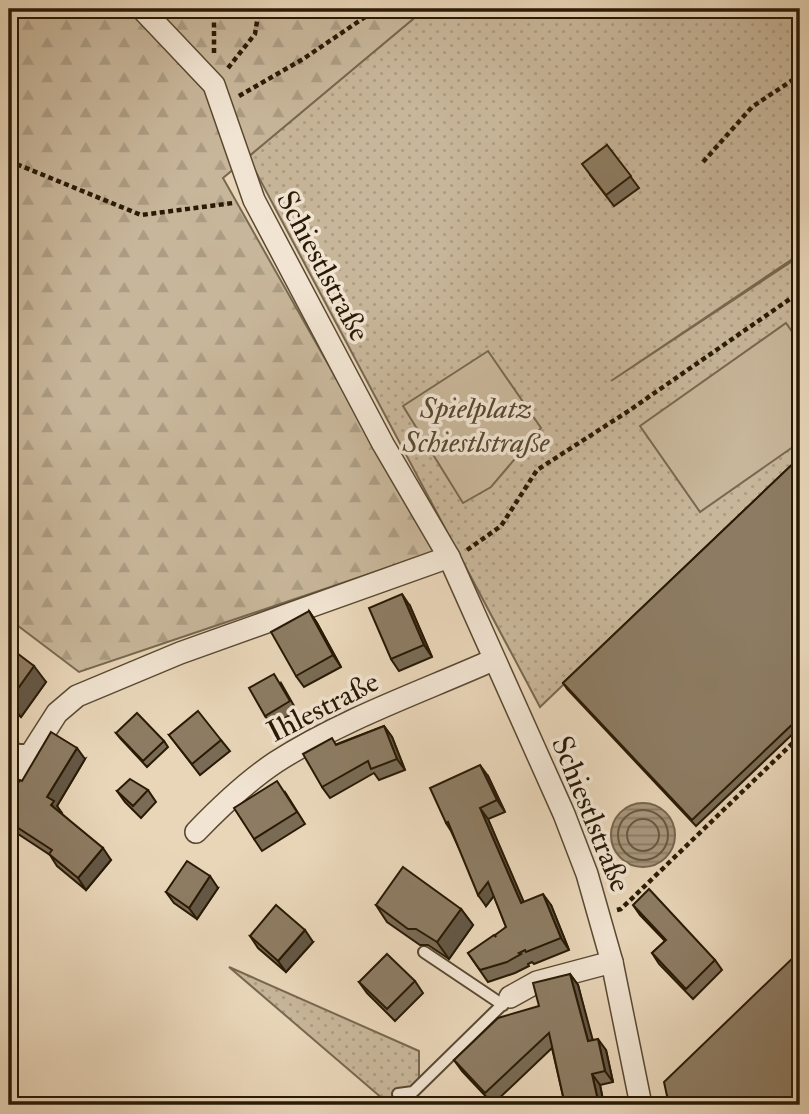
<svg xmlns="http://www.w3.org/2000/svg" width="809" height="1114" font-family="'IM FELL Double Pica',serif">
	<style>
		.grass { fill: url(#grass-dots); stroke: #786850; stroke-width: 2 }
		.forest { fill: url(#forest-firs); stroke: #786850; stroke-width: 2 }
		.green { fill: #c8b69a; stroke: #786850; stroke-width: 2 }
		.water { fill: url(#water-rules); stroke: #75644c; stroke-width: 2 }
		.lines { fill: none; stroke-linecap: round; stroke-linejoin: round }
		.shore { stroke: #685840; stroke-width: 2 }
		.service-casing { stroke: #594932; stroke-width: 14 }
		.minor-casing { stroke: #594932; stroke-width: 24 }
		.path { stroke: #291a05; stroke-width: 4.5; stroke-dasharray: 5 3.5; stroke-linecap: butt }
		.service { stroke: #f1e4d2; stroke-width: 10 }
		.minor { stroke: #f1e4d2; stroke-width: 21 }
		.wall { fill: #796b55; stroke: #291a05; stroke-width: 2 }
		.shaded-wall { fill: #635745; stroke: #291a05; stroke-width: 2 }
		.building { fill: #8d7c63; stroke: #291a05; stroke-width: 2 }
		.labels { text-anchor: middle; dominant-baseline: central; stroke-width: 7; stroke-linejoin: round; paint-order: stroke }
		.street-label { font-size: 30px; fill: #291a05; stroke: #f1e4d2 }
		.park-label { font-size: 30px; font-style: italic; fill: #594932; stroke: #f1e4d2 }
	</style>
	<defs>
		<pattern id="grass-dots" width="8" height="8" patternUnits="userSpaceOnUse" patternTransform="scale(1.75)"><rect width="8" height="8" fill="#c8b69a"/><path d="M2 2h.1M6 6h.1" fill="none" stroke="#ac9c83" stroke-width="1.8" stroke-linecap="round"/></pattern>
		<pattern id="forest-firs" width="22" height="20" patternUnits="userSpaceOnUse" patternTransform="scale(1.75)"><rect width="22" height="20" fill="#c8b69a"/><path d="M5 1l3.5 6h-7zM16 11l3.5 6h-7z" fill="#ac9c83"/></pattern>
		<pattern id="water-rules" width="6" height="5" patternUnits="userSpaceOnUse" patternTransform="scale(1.75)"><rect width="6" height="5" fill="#a8967c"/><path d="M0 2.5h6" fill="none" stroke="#897a64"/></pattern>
	</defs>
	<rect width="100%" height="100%" fill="#e9d6b9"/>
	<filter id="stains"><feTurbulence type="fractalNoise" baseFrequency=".00286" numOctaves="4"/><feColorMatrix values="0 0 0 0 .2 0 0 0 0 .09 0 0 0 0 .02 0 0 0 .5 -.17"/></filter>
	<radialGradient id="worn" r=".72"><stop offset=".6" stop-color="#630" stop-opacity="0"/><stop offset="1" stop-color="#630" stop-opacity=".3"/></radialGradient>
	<g class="grass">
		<path d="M425,9h375v245l-189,127 189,-125v202l-260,249 -292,-550z"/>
		<path d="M229,967l190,84v41l-10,13h-19z"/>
	</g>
	<path class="forest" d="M9,9h416l-202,169 211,374 -355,120 -70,-53z"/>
	<g class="green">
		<path d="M786,323l14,20v99l-100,70 -60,-86z"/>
		<path d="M488,351l53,77 -50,59 -28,16 -60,-97z"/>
	</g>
	<circle class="water" cx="643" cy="835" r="32"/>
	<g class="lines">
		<g class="shore">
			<circle cx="643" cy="835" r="25"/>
			<circle cx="643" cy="835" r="16"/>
		</g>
		<g class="service-casing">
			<g id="service">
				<path d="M9,744l9,6h15"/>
				<path d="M424,952l79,53"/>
				<path d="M398,1094l15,-2 97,-95"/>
			</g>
		</g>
		<g class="minor-casing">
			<g id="minor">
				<path d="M142,9l72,76 40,115 129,244 66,113 115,257 23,60 25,88 29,143"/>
				<path d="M9,788l48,-75 20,-17 103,-43 269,-96"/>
				<path d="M196,832c24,-25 50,-50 80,-70 67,-43 145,-70 217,-102"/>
				<path d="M510,997l27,-15 75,-20"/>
			</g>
		</g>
		<g class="path">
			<path d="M214,53v-44"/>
			<path d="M228,68l27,-34 4,-25"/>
			<path d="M239,96l64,-37 74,-50"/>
			<path d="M9,161l132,54 92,-12"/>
			<path d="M703,162l49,-55 48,-32"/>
			<path d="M467,550l34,-24 36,-56 90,-58 173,-120"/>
			<path d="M617,910l4,-1 179,-173"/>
		</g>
		<use href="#service" class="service"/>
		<use href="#minor" class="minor"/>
	</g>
	<g class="wall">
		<path d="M607,145l32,43 -25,18 -24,-31z"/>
		<path d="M800,457v270l-104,99 -129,-137 -4,-6z"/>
		<path d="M410,606l22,51 -33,14 -8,-12z"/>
		<path d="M309,611l8,12 24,44 -37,20 -8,-11z"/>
		<path d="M9,647l37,35 -25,35 -12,-8z"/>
		<path d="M281,683l16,28 -25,14 -7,-9z"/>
		<path d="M384,726l8,11 13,33 -26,10 -5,-7 -44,25 -8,-11 15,-43z"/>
		<path d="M116,733l48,8 4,6 -21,20 -27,-29z"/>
		<path d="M169,735l52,5 9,11 -30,24z"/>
		<path d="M85,759l-28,47 4,7 50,47 -25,30 -29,-24 -7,-11 -41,-27v-31z"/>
		<path d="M488,776l17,36 -17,7 35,83 28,3 18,45 -35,14 -2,-2 -4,2 1,2 -14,7 -27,9 -20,-29 28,-16 10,-10 -12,-31 -8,10 -35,-75 -5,-8z"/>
		<path d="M148,790l8,12 -15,16 -16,-16 -8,-11z"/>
		<path d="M285,792l20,32 -43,27 -8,-12z"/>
		<path d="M218,888l-21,31 -23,-16 -8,-11z"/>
		<path d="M376,905l85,4 12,16 -24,34 -21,-14h-8l-33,-23z"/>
		<path d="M633,905l82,55 7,10 -29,29 -34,-35 -7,-11 13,-12 -25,-26z"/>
		<path d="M250,936l63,6 -27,30 -28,-24z"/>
		<path d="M570,974l8,11 14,55 14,10 7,32 -13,3 4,20h-39l-13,-57 -59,56 -31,-33 -8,-11 85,-54z"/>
		<path d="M415,981l8,12 -28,28 -28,-28 -8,-11z"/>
	</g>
	<g class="shaded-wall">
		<path d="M402,594l8,12 22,51 -8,-12z"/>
		<path d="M309,611l8,12 24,44 -8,-12z"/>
		<path d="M34,666l12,16 -25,35 -12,-16z"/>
		<path d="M384,726l8,11 13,33 -8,-11z"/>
		<path d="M77,748l8,11 -28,47 5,7 -3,3 -12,-19z"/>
		<path d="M480,765l8,11 17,36 -8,-12z"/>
		<path d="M480,808l8,11 41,95 -8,-11z"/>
		<path d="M103,848l8,12 -25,30 -8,-12z"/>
		<path d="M210,876l8,12 -21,31 -8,-11z"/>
		<path d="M488,882l8,11 -10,13 -8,-11z"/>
		<path d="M543,894l8,11 18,45 -8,-12z"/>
		<path d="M461,909l12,16 -24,34 -12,-17z"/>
		<path d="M305,930l8,12 -27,30 -8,-11z"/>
		<path d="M570,974l8,11 18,67 -8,-11z"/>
		<path d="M598,1039l8,11 7,32 -8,-11z"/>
		<path d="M592,1074l8,11 4,20h-5z"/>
	</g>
	<g class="building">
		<path d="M607,145l24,31 -25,19 -24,-31z"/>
		<path d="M800,457v260l-108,103 -129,-137z"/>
		<path d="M402,594l22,51 -33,14 -22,-51z"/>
		<path d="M309,611l24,44 -37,21 -25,-44z"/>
		<path d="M9,647l25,19 -25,35z"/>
		<path d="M274,674l16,27 -25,15 -16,-28z"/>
		<path d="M198,711l23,29 -29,24 -23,-29z"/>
		<path d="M137,713l27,28 -21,20 -27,-28z"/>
		<path d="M384,726l13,33 -26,10 -3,-8 -46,26 -19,-33 29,-16 4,7z"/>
		<path d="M51,732l26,16 -30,49 7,4 -3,4 52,43 -25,30 -29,-24 3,-4 -43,-28v-25l11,-17 2,1z"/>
		<path d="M480,765l17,35 -17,8 41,95 22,-9 18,44 -35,14 -1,-2 -6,3 2,1 -14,8 -27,8 -12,-17 26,-18 2,2 -1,-2 11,-8 -18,-45 -10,13 -30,-73 -2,1 -16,-35z"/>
		<path d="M130,779l18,11 -15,16 -16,-15z"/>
		<path d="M277,781l20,31 -43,27 -20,-31z"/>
		<path d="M187,861l23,15 -21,32 -23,-16z"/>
		<path d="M403,867l58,42 -24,33 -21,-13h-8l-32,-24z"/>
		<path d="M649,889l66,71 -29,29 -34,-36 14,-13 -33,-35z"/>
		<path d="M276,905l29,25 -27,31 -28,-25z"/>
		<path d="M800,951v154h-131l-5,-23z"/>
		<path d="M387,954l28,27 -28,28 -28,-27z"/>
		<path d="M570,974l18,67 10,-2 7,32 -13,3 7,31h-34l-16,-72 -64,60 -31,-33 44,-42 41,-12 -6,-23z"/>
	</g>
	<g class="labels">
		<g class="street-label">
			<text transform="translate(323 266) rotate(62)">Schiestlstraße</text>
			<text transform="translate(323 707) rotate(-27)">Ihlestraße</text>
			<text transform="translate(591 814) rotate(68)">Schiestlstraße</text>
		</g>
		<g class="park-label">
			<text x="476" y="408">Spielplatz<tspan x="476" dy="34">Schiestlstraße</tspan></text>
		</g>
	</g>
	<rect width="809" height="1114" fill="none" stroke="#e9d6b9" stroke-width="35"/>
	<rect x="10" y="10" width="788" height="1093" fill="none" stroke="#291a05" stroke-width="3.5"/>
	<rect x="18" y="18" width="774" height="1079" fill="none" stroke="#291a05" stroke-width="2"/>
	<rect width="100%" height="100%" filter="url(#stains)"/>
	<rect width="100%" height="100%" fill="url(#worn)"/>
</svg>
